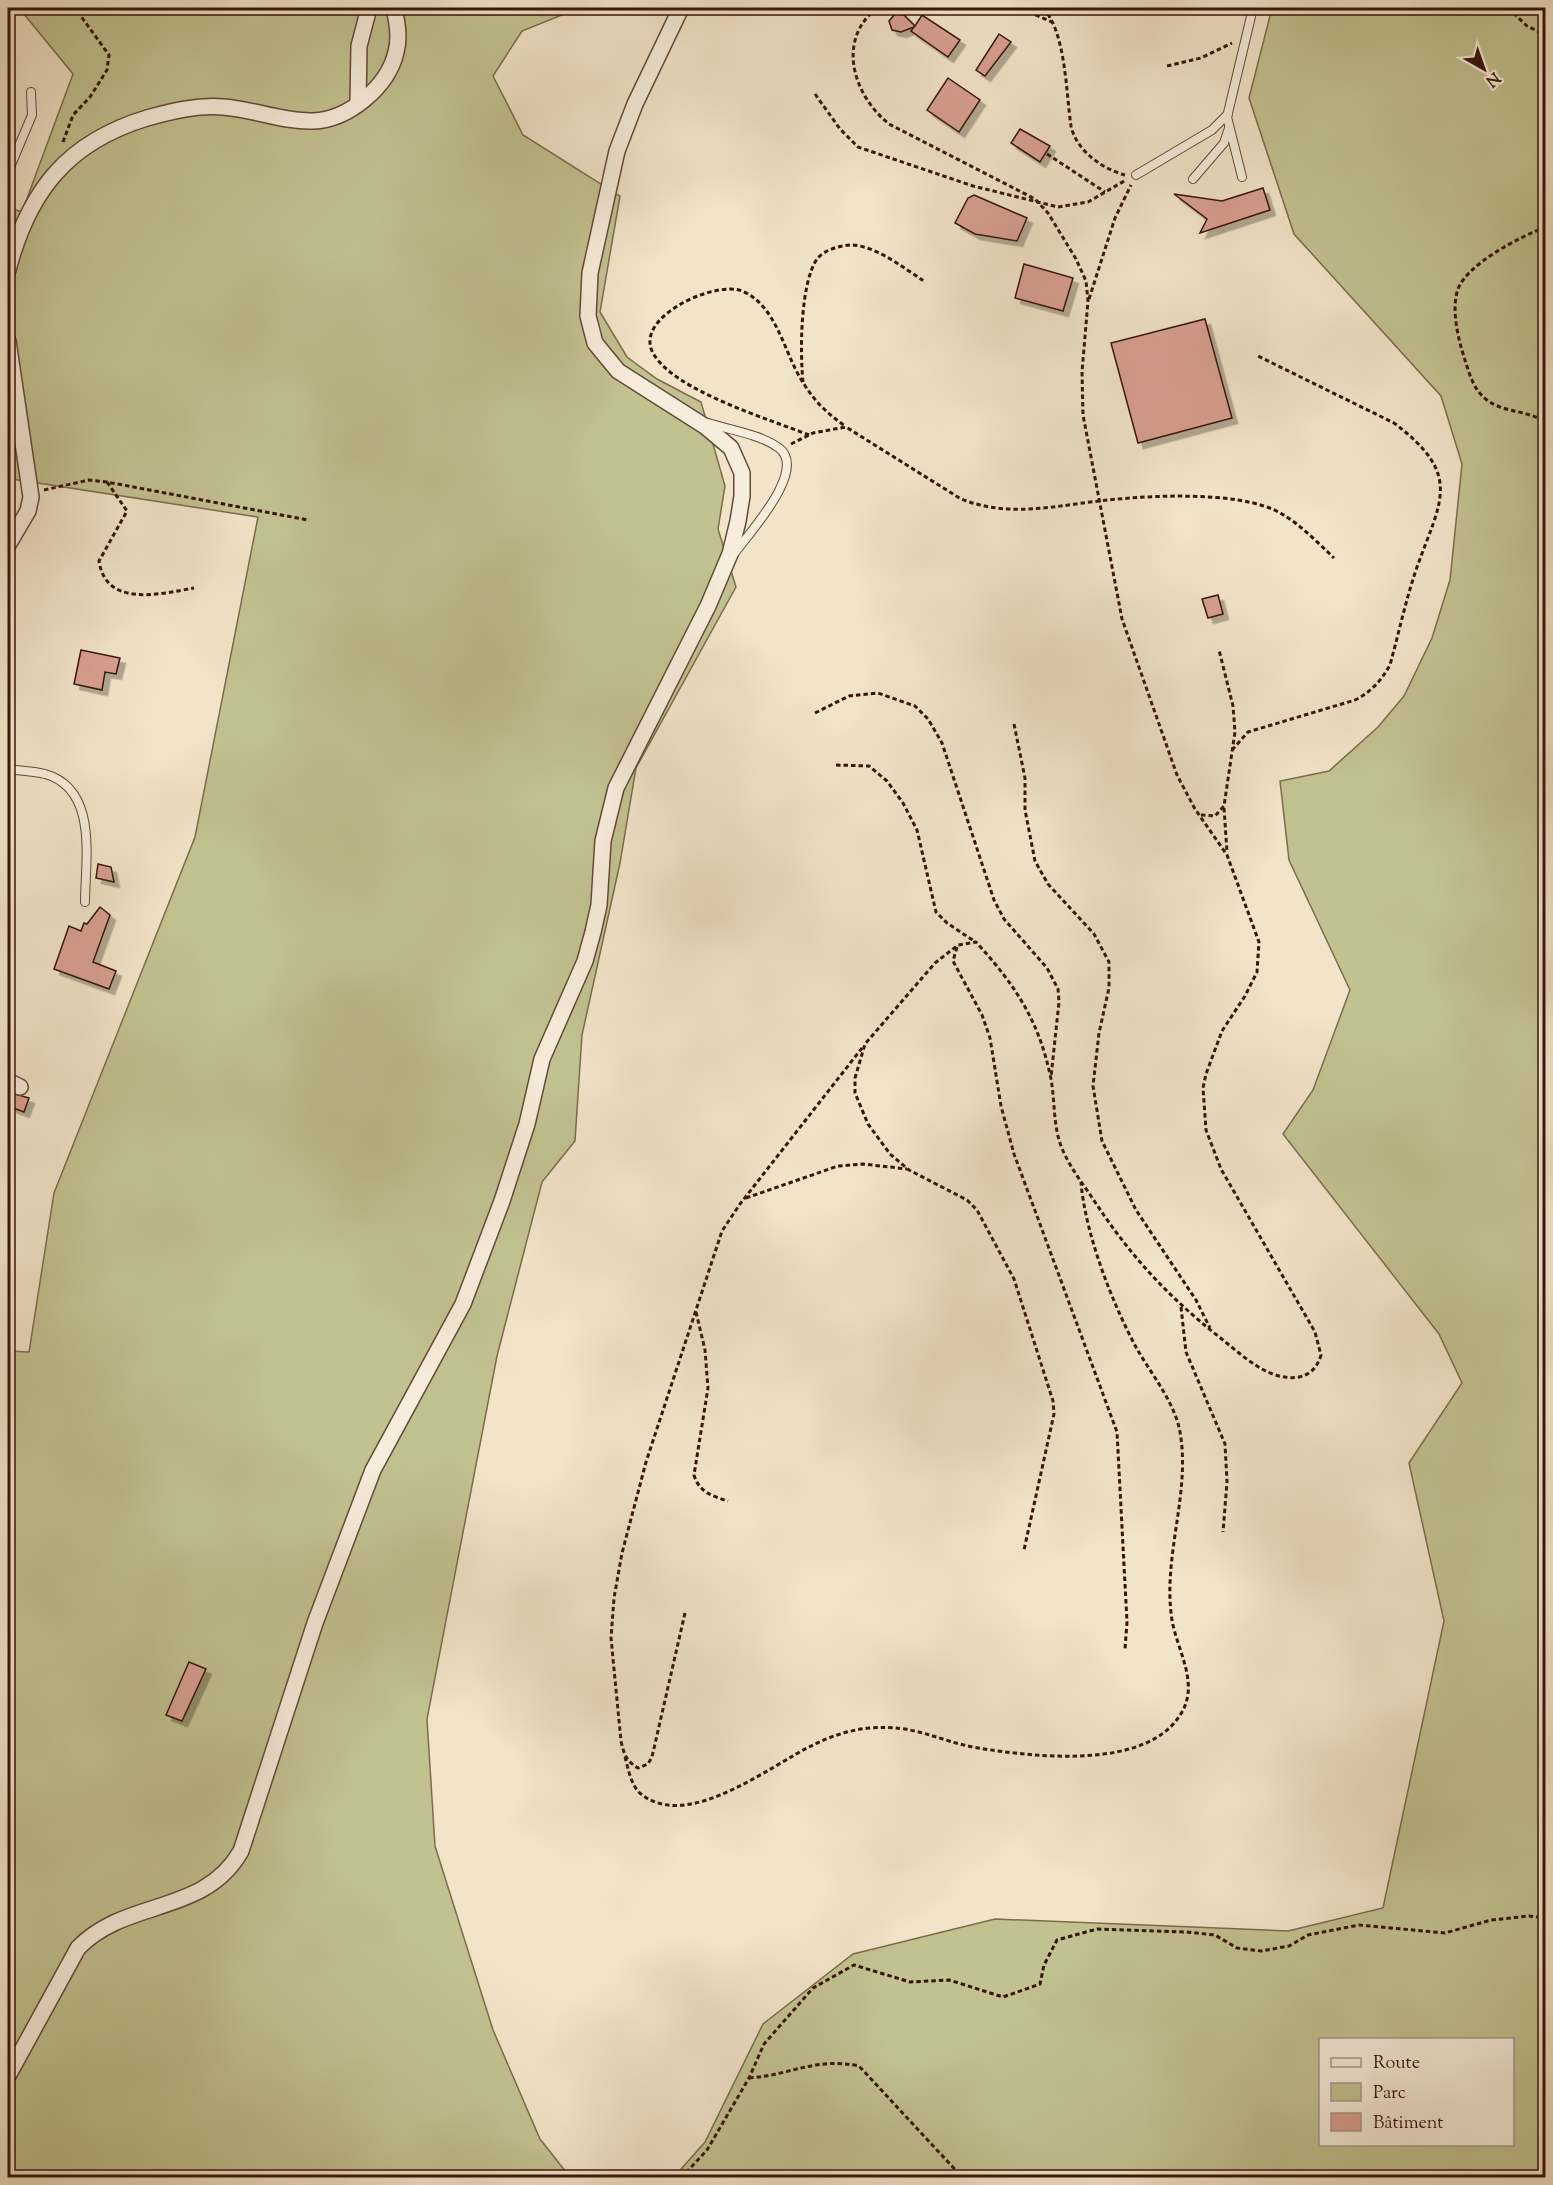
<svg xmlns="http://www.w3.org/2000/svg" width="1553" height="2185" font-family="'Sorts Mill Goudy',serif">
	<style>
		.green { fill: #c2c291; stroke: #7c6c4c; stroke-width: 1.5; fill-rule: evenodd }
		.building { fill: #d8a091; stroke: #361508; stroke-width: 1.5; filter: url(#shadow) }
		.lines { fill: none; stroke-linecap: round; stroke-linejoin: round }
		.service-casing { stroke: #654938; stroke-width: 10 }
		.minor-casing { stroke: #654938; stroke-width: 18 }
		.path { stroke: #361508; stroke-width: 3; stroke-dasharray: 4.5 3; stroke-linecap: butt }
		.service { stroke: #f7eddc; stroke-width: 8 }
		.minor { stroke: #f7eddc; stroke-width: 15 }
	</style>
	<defs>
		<filter id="shadow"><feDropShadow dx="5.5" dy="5.5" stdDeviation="0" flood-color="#0004"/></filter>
	</defs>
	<rect width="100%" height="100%" fill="#f2e4c9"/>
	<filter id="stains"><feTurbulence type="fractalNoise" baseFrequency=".00333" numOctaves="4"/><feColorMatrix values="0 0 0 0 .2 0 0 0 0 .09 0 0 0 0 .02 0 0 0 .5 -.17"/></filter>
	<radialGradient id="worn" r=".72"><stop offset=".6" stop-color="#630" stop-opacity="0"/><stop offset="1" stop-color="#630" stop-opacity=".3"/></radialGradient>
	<g class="green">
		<path d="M19,8h552l-4,5 -45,18 -29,45 30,59 97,61 -20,116 27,45 30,22 44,23 24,84 -7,43 18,58 -100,181 -16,95 -38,172 -7,106 -33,41 -45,174 -70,363 8,127 58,184 47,109 30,38h-562v-826l21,1 25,-159 141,-356 63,-320 -246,-38 -4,-33v-229l3,-9 11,4 51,-138z"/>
		<path d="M1272,8h273v2169h-871l31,-35 58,-118 90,-70 142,-35 293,12 95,-23 61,-287 -35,-158 53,-80 -23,-49 -156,-200 30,-44 37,-100 -61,-130 -9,-79 49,-10 49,-44 26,-31 28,-58 18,-58 12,-116 -21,-68 -147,-162 -45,-136zM1320,2040h192v104h-192z"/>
	</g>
	<g class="building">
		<path d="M895,14l9,1 11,11 7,-11 38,25 -12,17 -37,-26 3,-4 -13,5 -9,-2 -3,-9z"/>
		<path d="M999,34l12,8 -26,34 -9,-6z"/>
		<path d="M948,78l32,22 -21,32 -32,-22z"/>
		<path d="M1020,129l30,17 -10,16 -29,-19z"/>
		<path d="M1263,188l7,22 -70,23 7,-14 -33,-25 48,7z"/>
		<path d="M974,195l53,23 -10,23 -42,-7 -20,-11 13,-25z"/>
		<path d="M1024,264l49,14 -10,33 -48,-13z"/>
		<path d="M1205,319l27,99 -94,25 -27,-100z"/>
		<path d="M1218,595l5,19 -15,4 -6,-19z"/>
		<path d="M81,650l39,8 -4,16 -11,-2 -3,18 -28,-6z"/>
		<path d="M98,864l13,3 3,15 -18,-4z"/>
		<path d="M100,907l10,8 -17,47 23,9 -7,18 -55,-20 15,-43 12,5 3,-8 3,1z"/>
		<path d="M8,1092l21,6 -5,14 -16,-6z"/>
		<path d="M189,1662l17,7 -24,52 -16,-6z"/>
	</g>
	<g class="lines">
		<g class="service-casing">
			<g id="service">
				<path d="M8,172l24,-57 -1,-23"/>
				<path d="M1136,175l76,-45 16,-16"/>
				<path d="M1242,177l-15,-60 26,-109"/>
				<path d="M1193,179l31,-36 5,-15"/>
				<path d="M708,423c22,7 52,11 71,25 29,22 -30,85 -45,106"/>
				<path d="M8,769c12,2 25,2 37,5 54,15 40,87 40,128"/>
			</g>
		</g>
		<g class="minor-casing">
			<g id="minor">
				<path d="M358,104l1,-58 10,-38"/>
				<path d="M8,270c21,-80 60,-128 139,-152 25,-7 50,-13 76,-11 30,2 60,15 90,14 35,-1 75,-34 83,-69 4,-15 1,-30 -2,-44"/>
				<path d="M8,341l23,156 -3,14 -20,34"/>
				<path d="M8,1081l12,6"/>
				<path d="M8,2076l70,-128c48,-50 126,-32 163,-97l74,-228 58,-153 90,-166 39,-103 25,-77 15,-65 43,-98 8,-29 6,-27 4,-64 13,-53 92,-182 22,-52 8,-33 4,-25v-23l-11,-25 -25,-21 -88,-56 -23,-28 -7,-27 2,-43 27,-122 18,-47 46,-96"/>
			</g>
		</g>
		<g class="path">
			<path d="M877,8c-41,32 -24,87 12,116l146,75 13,14 28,46 10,22 2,20 -6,71 1,43 39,204 55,156 18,34 32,46 32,87 -2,30 -12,24 -23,35 -16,43 -3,14 3,42 15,39 94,163 6,23c-8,29 -38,26 -59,14 -16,-9 -30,-22 -44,-33 -53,-42 -90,-83 -127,-140 -11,-16 -23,-32 -30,-50 -8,-22 -6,-45 -10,-67 -12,-59 -36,-94 -75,-137l-18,3 -23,18 -70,81 -10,34v15l13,31 22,30 19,16 58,30 10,10 37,69 39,122 1,13 -30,136"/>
			<path d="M984,8l40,2 28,12"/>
			<path d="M1043,8c23,24 23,85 28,118 5,24 31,43 54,49"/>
			<path d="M1508,8l19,18 19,9"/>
			<path d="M1167,66l34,-8 31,-15"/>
			<path d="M815,94l25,35 18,18 115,39 85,21 30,-5 38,-22"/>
			<path d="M63,142l10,-27 17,-18 17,-27 2,-15 -34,-47"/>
			<path d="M1047,154l58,38"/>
			<path d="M1546,227c-25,9 -79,37 -88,62 -7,20 0,49 6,68 5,15 9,33 23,43 19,14 40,9 59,23"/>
			<path d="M1089,299l26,-81 16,-33"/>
			<path d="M803,382c-3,-29 -3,-98 14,-123 7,-9 21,-13 33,-14 26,0 53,23 74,36"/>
			<path d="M809,435c-40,-16 -135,-44 -156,-82 -20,-36 63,-73 89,-62 36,15 42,64 62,93 11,18 24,30 41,42"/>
			<path d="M791,444l22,-11 33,-6 115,72c41,16 79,10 122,4 50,-7 156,-15 199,11 19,11 36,29 52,44"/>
			<path d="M107,482l20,29 -28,50c7,47 61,33 95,27"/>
			<path d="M44,490l45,-10 18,2 201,38"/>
			<path d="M815,713l34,-17 29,-3 37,13 13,13 14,24 52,157 10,19 43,49 11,21 1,13 -8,75"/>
			<path d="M1014,724l11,54v32l10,51 13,23 46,50 15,28v26l-10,45 -6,53 9,55 34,69 60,90 14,28"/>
			<path d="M1232,750l16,-18 107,-32c16,-8 26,-19 35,-35 9,-33 16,-66 27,-98 24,-67 46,-92 -23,-144l-136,-67"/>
			<path d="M836,765l33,1 18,15 16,22 14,27 19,82 11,11 27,18"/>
			<path d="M1224,808l3,44"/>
			<path d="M1201,815l14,1 9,-10 11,-74 -2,-26 -14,-56"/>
			<path d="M957,947l-4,14 29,54 8,23 11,68 13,48 103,278 10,190 -2,27"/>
			<path d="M746,1198l92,-32 25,-2 44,5"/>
			<path d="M1181,1307l5,45 39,92 2,38 -4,50"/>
			<path d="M696,1312l9,38 3,38 -14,87c5,17 18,21 34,26"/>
			<path d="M685,1613l-33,144 -4,7 -10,4c-12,-7 -14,-14 -17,-27l-10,-103 3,-40 8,-45 24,-91 76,-231 18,-27 122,-156"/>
			<path d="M625,1757c3,11 6,29 16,37 47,38 130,-29 172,-49 18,-9 37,-15 56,-17 47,-4 68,13 109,20 57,9 171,23 204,-36 17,-30 -5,-62 -10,-92 -10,-63 19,-126 8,-188 -5,-29 -28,-57 -43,-83 -25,-46 -52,-116 -56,-167"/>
			<path d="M749,2078c42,-3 66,-21 110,-12l104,112"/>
			<path d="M681,2178l26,-28 42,-72 15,-34 49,-56 41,-23 56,17 39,-2 54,17 37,-13 4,-19 13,-25 40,-11 89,3 29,3 22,13 24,3 28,-5 19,-11 51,-10 86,8 46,-13 38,-4 17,2"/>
		</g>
		<use href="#service" class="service"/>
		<use href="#minor" class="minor"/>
	</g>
	<rect width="1553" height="2185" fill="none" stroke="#f2e4c9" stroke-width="30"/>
	<rect x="9" y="9" width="1535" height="2167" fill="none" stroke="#361508" stroke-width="3"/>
	<rect x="15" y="15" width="1523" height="2155" fill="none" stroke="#361508" stroke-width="1.5"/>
	<rect x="1319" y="2038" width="195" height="108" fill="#f7eddc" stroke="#aa9787" stroke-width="1.5"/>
	<rect x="1331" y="2058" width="30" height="9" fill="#f7eddc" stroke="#aa9787" stroke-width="1.5"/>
	<text x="1373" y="2068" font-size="18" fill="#361508">Route</text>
	<rect x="1331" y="2083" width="30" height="18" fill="#c2c291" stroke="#aa9787" stroke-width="1.5"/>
	<text x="1373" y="2098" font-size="18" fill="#361508">Parc</text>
	<rect x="1331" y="2113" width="30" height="18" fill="#d8a091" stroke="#aa9787" stroke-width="1.5"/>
	<text x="1373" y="2128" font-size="18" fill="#361508">Bâtiment</text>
	<g transform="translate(1484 69) rotate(140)" stroke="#f7eddc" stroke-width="4.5" paint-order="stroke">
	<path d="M0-4.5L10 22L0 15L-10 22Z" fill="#361508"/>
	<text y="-9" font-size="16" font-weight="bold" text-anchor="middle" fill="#361508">N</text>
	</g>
	<rect width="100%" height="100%" filter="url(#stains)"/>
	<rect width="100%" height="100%" fill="url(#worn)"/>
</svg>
